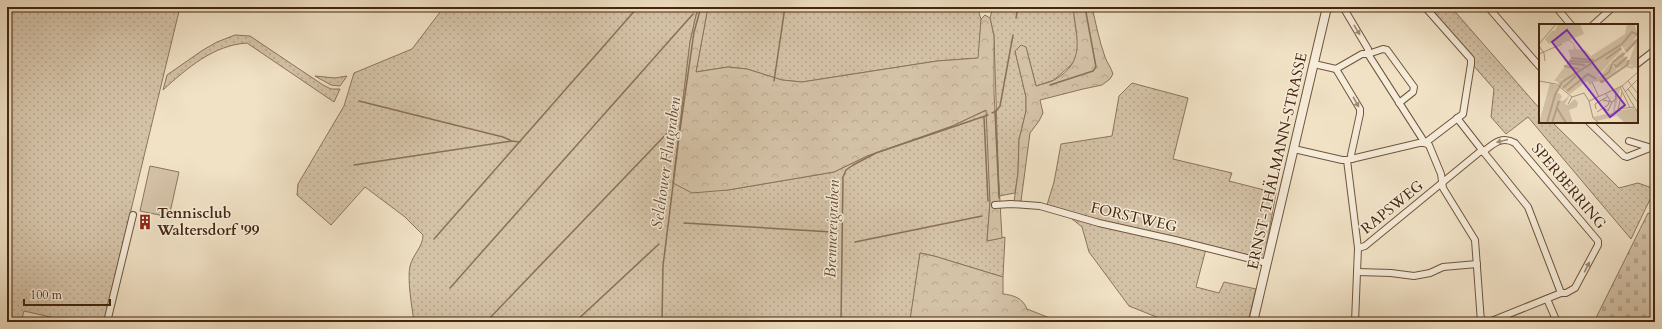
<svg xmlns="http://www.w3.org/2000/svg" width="1662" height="329" font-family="Cardo,serif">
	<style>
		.grass { fill: url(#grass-dots); stroke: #8c745a }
		.forest { fill: url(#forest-crowns); stroke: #8c745a }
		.cemetery { fill: url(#cemetery-stones); stroke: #8c745a }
		.garden { fill: #d4c2a7; stroke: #8c745a }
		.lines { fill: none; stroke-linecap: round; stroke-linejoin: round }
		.stream { stroke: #897056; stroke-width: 1.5 }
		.minor-casing { stroke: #70553b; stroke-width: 8 }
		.tertiary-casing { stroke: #70553b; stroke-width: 10 }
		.minor { stroke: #f6ecda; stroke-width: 6 }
		.tertiary { stroke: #f6ecda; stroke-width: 8 }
		.oneway { fill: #9e8974 }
		.labels { text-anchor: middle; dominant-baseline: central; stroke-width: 3; stroke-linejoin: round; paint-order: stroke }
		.street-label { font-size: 15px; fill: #45260d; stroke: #f6ecda }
		.poi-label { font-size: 15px; font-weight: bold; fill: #45260d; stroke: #f6ecda; text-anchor: start }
		.water-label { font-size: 16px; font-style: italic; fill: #674b32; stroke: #f6ecda }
		.inset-river { fill: none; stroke: #b7a287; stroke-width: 2 }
		.inset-road { fill: none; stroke: #ac977c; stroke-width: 1 }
		.view { fill: #7b2cbf; fill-opacity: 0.15; stroke: #7b2cbf; stroke-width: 2 }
		.inset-edge { fill: none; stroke: #45260d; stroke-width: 2 }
	</style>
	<defs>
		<pattern id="grass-dots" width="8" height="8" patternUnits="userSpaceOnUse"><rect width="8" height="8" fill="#d4c2a7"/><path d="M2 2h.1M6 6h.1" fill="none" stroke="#b7a78f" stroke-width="1.8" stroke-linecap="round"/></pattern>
		<pattern id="forest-crowns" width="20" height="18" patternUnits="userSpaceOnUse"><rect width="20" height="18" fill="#d4c2a7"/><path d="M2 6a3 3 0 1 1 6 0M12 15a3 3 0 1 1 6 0" fill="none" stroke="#b7a78f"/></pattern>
		<pattern id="cemetery-stones" width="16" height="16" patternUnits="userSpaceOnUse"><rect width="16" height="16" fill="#d4c2a7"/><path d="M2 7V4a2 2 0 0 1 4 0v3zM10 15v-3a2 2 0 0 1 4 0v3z" fill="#b7a78f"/></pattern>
	</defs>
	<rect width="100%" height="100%" fill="#f1e2c6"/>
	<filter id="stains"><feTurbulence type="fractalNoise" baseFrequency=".005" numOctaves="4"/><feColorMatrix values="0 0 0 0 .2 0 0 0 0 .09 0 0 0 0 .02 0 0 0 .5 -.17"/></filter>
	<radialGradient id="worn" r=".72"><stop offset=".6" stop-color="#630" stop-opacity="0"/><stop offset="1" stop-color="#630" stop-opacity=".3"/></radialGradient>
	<g class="grass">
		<path d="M7,7h173l-76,315h-32l-48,-11 -3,11h-12l-2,-3z"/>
		<path d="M444,7h254l-8,35 -17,141 8,3 47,4 106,-18 33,-16 85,-30 35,-16 3,92 -3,39 18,-4 -2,40 -69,-21 -14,-3 -10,69h-496c-2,-15 -7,-42 -4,-56 3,-12 13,-19 13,-31l-18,-18 -40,-30 -34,38 -34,-30 1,-11 46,-78 10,-33 58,-24z"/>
		<path d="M708,7h269l4,12 -2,39 -42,3 -135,21 -20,-2 -35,-11 -19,-2 -32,5z"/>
		<path d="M993,7h80l5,38 -2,13 -5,7 -17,15 -18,6 -10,-39 -11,4 11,46v14l-7,29 -1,33 -3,20 -16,3 -5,-160 -4,-18z"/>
		<path d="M1428,7h23l89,102v13h12l67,66 19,-5 17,6 -24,50 -103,-122 -22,17 -15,-17 3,-28 -21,-24z"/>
		<path d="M235,35l15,1 73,49 8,4h9l-6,13 -87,-59c-33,2 -60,25 -84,47l4,-15 36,-25 14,-8z"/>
		<path d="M315,76l20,2 12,-2 -7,10 -9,-1z"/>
		<path d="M1132,83l56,15 -15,61 59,14 -3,8 47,12 -12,66 -57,-14 -11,42 23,6 5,-11 32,7 -8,33 -23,-5 -2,5h-54l-40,-16 -40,-54 -7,-25 -22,-18 -13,-4 7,-23 7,-38 51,-8 7,-40z"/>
	</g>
	<g class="forest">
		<path d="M698,7h10l-12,65 32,-5 19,2 35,11 20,2 135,-21 41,-3 3,-39 4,-4 5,3 4,18v57l8,145 -15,3 3,-39 -4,-92 -34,16 -85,30 -33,16 -106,18 -36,3 -19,-10 17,-141z"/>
		<path d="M1073,7h19c4,17 7,33 13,50 2,6 6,10 8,17l-3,5 -8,6 -19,4 -43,11 3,13 -4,8 -9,12 -9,68 -7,1 4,-29 1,-33 7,-29v-14l-11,-46 6,-6 5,2 10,39c6,-2 13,-3 18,-6 33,-18 22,-43 19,-73z"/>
		<path d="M920,253l14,3 69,21v17c10,1 20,4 24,15l33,13h-111v-2h-39z"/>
	</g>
	<path class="cemetery" d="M1648,213l7,3v106h-61z"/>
	<path class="garden" d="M150,166l29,6 -10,45 -29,-6z"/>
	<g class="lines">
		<g class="stream">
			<path d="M843,7l53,3 66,-1"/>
			<path d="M1016,18l2,-11"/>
			<path d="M774,81l11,-74"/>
			<path d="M1050,85l43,-14 3,-4 -11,-60"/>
			<path d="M359,101l144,36 7,3"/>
			<path d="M995,111l4,87"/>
			<path d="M992,113l4,-2 4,-5 13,-71"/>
			<path d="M984,117l4,84"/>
			<path d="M354,165l157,-24 9,1"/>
			<path d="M684,223l148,9"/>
			<path d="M434,239l204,-232"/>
			<path d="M855,242l127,-26"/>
			<path d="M450,288l243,-274"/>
			<path d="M486,322l188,-196"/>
			<path d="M575,322l84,-78"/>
			<path d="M662,322l1,-56 16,-129 15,-105 7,-25"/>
			<path d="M841,322l2,-145 3,-7 7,-5 23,-12 112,-38"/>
		</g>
		<g class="minor-casing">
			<g id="minor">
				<path d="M1343,7l25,42v5l15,-5 4,1 27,37 -1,5 -14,11"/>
				<path d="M1488,7l52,60"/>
				<path d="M1556,7l15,18"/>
				<path d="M1593,25l20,-18"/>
				<path d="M1314,64l22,5 26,-15h6l57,89 38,-29 8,-50v-5l-46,-52"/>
				<path d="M1637,64l18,-14"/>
				<path d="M1336,69l24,40v5l-9,41 1,4"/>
				<path d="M1457,118l25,32"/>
				<path d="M1589,122l35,34 3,1 23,-9"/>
				<path d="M1629,141l26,8"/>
				<path d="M1294,149l48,11h5l72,-17h6l4,2 12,29 2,14 32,52 6,82"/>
				<path d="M1483,152c10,-8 19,-17 32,-9l83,98v4l-23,43 -9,5h-5"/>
				<path d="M1347,160l11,88 -3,74"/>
				<path d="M995,205l16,-1 29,2 59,17 76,17 92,23"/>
				<path d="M1358,248l7,-2 117,-96 46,57 33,86 -72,29"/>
				<path d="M1357,272l34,1 23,3 16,-3 13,-6 34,-3"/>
				<path d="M1547,299l10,23"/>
				<path d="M107,322l26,-107"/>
			</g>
		</g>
		<g class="tertiary-casing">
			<path id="tertiary" d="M1253,322l74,-315"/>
		</g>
		<use href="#minor" class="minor"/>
		<use href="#tertiary" class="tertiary"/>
	</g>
	<defs><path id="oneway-solid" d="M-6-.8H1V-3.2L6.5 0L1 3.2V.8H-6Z"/></defs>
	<g class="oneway">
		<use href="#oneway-solid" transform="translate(1357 30) rotate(59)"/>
		<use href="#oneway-solid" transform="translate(1356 102) rotate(61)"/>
		<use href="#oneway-solid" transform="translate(1502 141) rotate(167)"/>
		<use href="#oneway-solid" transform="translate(1587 267) rotate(-63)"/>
	</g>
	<defs>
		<g id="building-bare" transform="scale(1.2)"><path d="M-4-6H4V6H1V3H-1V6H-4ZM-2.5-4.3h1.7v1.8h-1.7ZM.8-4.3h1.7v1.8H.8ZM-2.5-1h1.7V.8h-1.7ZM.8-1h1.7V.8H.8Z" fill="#8f2418" stroke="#f6ecda" stroke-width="2.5" paint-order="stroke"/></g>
	</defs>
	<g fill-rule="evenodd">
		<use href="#building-bare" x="145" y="222"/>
	</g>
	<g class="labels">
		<g class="street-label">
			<text transform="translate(1277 161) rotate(-77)">ERNST-THÄLMANN-STRASSE</text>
			<text transform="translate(1569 186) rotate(50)">SPERBERRING</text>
			<text transform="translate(1392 207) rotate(-39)">RAPSWEG</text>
			<text transform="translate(1134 217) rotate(13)">FORSTWEG</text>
		</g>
		<g class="poi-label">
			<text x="157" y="213">Tennisclub<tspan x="157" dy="17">Waltersdorf '99</tspan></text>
		</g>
		<g class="water-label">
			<text transform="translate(666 163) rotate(-82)">Selchower Flutgraben</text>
			<text transform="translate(832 229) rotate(-88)">Brennereigraben</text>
		</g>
	</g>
	<g transform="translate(1539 24)">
		<rect width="99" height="99" fill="#f1e2c6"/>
		<path d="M19,0h22l4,10 -15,6 4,2 3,7 9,1 6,6 34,-22 2,-10h7l4,11 -5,5 5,-1v13l-8,10 3,4 -5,-2 7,-19 -9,7 -2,-3 5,-5 -5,4 -3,-3 1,5 -13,13 -11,13 -10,-12 -6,4 15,11 13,-16 7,7 -15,11 -9,1 -3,3 -3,-4 -17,13 -10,-8 4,-6 -7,-2 5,2 -3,6 -2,-5h-3l17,-23 -3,-8 6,-1 -1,-6 -5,-2 -13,5 -2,-4 -4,2 -4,-5 7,-8h3zM84,27l2,8 3,1 -1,4 -10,5 -3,-7 4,-3 -2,-2zM11,59l8,3 -3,8 4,-1 3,3 -2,4 3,1 7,-6 -5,9 3,1 7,-6 3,4 -1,4 -8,3 4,13h-34zM81,64l-5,22h9l8,13h-7l-12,-11 3,-23z" fill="#d4c2a7"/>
		<path d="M99,28v18l-3,-3 -3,2 -6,-2 3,-7v6h4l-3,-4zM55,37l-6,3 10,12h3l-10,8 5,-5 -14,-12zM95,84l4,5v10h-6l-8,-10v-3z" fill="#d4c2a7"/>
		<path d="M76,88l1,4 -19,5 -4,-4z" fill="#d4c2a7"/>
		<path class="inset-river" d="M87,28l12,-13M32,34l23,2M67,35l15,-11M30,37l21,1M28,39l18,2M75,40l2,3 11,-10M25,42l15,3M63,53l7,-5 4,-10 12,-9M61,57l2,1 25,-17 2,-5M24,64l13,-12M28,67l21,-17 8,5M18,84l9,15M8,99l8,-28 7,-13 60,-38 10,-12 6,3M13,99l7,-22"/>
		<path class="inset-road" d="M0,20l17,-20M0,22l5,7 1,8M0,30l23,-10M0,57l17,3 16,13M89,57l10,13M53,58l7,15M83,62l16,27M81,63l10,21M89,65l10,14M86,68l13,-13M64,76l9,2 -4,9 -4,-3M50,77l33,-15 16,-14M73,78l4,-3 -1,-9M29,80l4,-7 12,-4 5,8 4,17 6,5M57,85l-1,-5 12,-7M79,85l16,-2M79,86l4,-18M58,88l11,-7 2,-5 -4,-6"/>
		<path class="view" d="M28,6l58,75 -15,12 -58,-75z"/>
		<rect width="99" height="99" class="inset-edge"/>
	</g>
	<rect width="1662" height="329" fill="none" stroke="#f1e2c6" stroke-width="24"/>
	<rect x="8" y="8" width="1646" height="313" fill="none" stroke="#45260d" stroke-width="2"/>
	<rect x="12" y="12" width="1638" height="305" fill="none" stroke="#45260d"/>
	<path d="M24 299v6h86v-6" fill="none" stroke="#45260d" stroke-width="2"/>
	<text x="30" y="299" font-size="12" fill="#45260d" stroke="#f6ecda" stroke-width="3" paint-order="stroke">100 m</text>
	<rect width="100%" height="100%" filter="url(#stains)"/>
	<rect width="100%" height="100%" fill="url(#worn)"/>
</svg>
